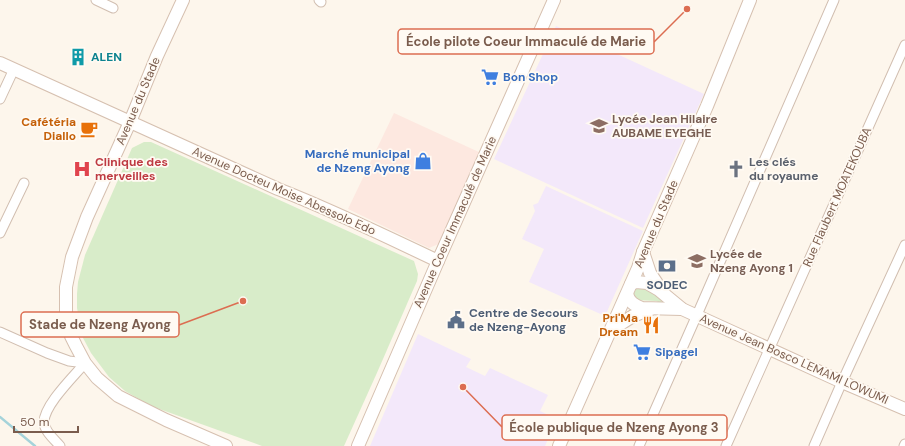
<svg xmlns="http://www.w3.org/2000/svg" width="905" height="446" font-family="'DM Sans',sans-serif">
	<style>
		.commercial { fill: #fde8e0 }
		.education { fill: #f3e8fa }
		.green { fill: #d8ecc9 }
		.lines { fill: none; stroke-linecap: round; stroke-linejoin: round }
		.stream { stroke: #a5d3da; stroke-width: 2.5 }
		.street-casing { stroke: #d1beb0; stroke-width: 11 }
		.secondary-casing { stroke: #d6c0b0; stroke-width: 14 }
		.street { stroke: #fff; stroke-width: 9 }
		.secondary { stroke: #fff; stroke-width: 12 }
		.labels { text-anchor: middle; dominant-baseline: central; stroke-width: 3.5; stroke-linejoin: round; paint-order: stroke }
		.culture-label { font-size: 12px; font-weight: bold; fill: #0d838f; stroke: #fffaf3; text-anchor: start }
		.shop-label { font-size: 12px; font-weight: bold; fill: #366cbe; stroke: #fffaf3; text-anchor: start }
		.street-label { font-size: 12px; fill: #7a5c4d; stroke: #fffaf3 }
		.education-label { font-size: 12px; font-weight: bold; fill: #785e54; stroke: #fffaf3; text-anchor: start }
		.food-label { font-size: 12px; font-weight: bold; fill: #c56008; stroke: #fffaf3; text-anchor: end }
		.health-label { font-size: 12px; font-weight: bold; fill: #be3a42; stroke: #fffaf3; text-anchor: start }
		.worship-label { font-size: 12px; font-weight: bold; fill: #5b616d; stroke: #fffaf3; text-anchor: start }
		.service-label { font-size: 12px; font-weight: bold; fill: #4e5e75; stroke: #fffaf3 }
		.leader { fill: none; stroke: #dc6d51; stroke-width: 1.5 }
		.callout-dot { fill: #dc6d51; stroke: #fffaf3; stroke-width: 1.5 }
		.callout { fill: #fffaf3; stroke: #dc6d51; stroke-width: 1.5 }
		.callout-label { font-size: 13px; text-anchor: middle; font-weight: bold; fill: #7a5c4d }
	</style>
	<rect width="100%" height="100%" fill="#fdf6ec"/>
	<path class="commercial" d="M394,113l87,40 -40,90 -12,5 -81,-39z"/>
	<g class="education">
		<path d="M556,26l148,68 -61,134 -149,-69z"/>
		<path d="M546,186l97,45 -38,85 -76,-34 15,-33 -22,-10 13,-28 -2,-6 5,-2z"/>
		<path d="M418,334l53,25 -5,8 19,9 5,-8 58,27 -8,16 17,8 -12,27h-175z"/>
	</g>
	<g class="green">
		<path d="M144,142h7l263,119 4,13 -1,7 -41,94 -32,71h-82l-111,-40 -26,-15 -16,-14 -18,-24 -9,-17 -5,-28v-14l1,-12 7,-27 47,-107z"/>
		<path d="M638,286l8,1 20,15 -1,3 -9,-4 -21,-1 -3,-4z"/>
	</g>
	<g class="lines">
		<path class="stream" d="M0,417l35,29"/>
		<g class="street-casing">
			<g id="street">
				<path d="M96,0l17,8"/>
				<path d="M319,0l2,2"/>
				<path d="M0,99l14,-30"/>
				<path d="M0,233l24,-50"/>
				<path d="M0,332l47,21 22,8 16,2"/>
				<path d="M60,446c-5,-6 -15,-14 -16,-23 -1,-17 30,-47 41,-60"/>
				<path d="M639,446l61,-138 134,-308"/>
				<path d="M726,446l179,-401"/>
				<path d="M814,446l28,-64 63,-137"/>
				<path d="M904,446l1,-2"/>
			</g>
		</g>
		<g class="secondary-casing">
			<g id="secondary">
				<path d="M183,0l-26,56 -27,66 -43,95 -15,40 -6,30v30l5,19 5,10 9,17 12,15 21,18 48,24 60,26"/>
				<path d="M0,63l278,126c54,21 107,47 160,72"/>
				<path d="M643,252l7,21 10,15"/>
				<path d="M631,284l5,-2 11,1 12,7 23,19 160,73 63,27"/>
				<path d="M627,294c2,8 7,11 15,14l40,1"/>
				<path d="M611,330l22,-14 18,-7"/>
				<path d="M358,446l80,-185 116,-261"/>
				<path d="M559,446l79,-178 5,-16 64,-146 43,-106"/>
			</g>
		</g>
		<use href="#street" class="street"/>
		<use href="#secondary" class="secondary"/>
	</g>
	<defs>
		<g id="building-bare" transform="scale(1.38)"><path d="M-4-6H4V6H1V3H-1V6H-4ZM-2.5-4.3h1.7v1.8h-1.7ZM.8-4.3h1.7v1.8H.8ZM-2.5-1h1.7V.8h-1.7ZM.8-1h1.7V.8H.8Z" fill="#0f9aa8" stroke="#fffaf3" stroke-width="2.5" paint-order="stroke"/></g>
		<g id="supermarket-bare" transform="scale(1.38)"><path d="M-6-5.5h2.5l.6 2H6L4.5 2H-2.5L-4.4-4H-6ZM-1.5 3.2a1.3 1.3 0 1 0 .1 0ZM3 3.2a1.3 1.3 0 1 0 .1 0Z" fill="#3f7fe0" stroke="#fffaf3" stroke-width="2.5" paint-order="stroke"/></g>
		<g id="school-bare" transform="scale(1.38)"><path d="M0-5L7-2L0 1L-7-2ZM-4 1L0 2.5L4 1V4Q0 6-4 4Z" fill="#8d6e63" stroke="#fffaf3" stroke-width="2.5" paint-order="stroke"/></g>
		<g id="cafe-bare" transform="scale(1.38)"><path d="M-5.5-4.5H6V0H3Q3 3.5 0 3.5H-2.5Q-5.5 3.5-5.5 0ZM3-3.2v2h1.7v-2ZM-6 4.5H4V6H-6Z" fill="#e8710a" stroke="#fffaf3" stroke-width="2.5" paint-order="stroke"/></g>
		<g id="shop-bare" transform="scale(1.38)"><path d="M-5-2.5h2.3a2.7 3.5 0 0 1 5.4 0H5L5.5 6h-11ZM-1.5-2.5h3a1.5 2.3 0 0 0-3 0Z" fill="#3f7fe0" stroke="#fffaf3" stroke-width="2.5" paint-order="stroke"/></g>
		<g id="hospital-bare" transform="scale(1.38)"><path d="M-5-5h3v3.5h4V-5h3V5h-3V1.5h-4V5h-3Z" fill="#e0444e" stroke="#fffaf3" stroke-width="2.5" paint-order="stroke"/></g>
		<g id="church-bare" transform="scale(1.38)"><path d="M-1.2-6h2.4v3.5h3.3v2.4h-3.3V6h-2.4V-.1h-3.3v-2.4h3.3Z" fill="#6b7280" stroke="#fffaf3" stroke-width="2.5" paint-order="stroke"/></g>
		<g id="bank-bare" transform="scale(1.38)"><path d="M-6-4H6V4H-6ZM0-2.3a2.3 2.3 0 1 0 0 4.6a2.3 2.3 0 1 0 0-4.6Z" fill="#5c6f8a" stroke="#fffaf3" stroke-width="2.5" paint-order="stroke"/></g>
		<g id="civic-bare" transform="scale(1.38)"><path d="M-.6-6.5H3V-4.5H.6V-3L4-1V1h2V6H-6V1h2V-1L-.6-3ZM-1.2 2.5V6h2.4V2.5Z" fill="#5c6f8a" stroke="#fffaf3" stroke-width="2.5" paint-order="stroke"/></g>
		<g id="restaurant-bare" transform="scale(1.38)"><path d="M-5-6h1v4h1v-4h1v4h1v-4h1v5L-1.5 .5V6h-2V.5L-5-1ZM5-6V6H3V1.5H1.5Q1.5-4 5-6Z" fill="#e8710a" stroke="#fffaf3" stroke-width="2.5" paint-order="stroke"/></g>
	</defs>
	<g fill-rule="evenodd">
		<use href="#building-bare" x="78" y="57"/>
		<use href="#supermarket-bare" x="490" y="77"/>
		<use href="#school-bare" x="599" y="126"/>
		<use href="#cafe-bare" x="89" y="129"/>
		<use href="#shop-bare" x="423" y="161"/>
		<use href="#hospital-bare" x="82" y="169"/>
		<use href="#church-bare" x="736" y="169"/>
		<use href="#school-bare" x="697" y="261"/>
		<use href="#bank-bare" x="667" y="266"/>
		<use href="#civic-bare" x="456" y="320"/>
		<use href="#restaurant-bare" x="651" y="325"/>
		<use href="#supermarket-bare" x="642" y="352"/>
	</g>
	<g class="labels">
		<g class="culture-label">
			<text x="91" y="57">ALEN</text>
		</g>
		<g class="shop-label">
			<text x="503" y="77">Bon Shop</text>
			<text x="410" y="154" text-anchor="end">Marché municipal<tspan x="410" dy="14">de Nzeng Ayong</tspan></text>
			<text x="655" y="352">Sipagel</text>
		</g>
		<g class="street-label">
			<text transform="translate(138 101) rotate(-67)">Avenue du Stade</text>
			<text transform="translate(284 191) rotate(24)">Avenue Docteu Moise Abessolo Edo</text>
			<text transform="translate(837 197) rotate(-66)">Rue Flaubert MOATEKOUBA</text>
			<text transform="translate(455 222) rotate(-66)">Avenue Coeur Immaculé de Marie</text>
			<text transform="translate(656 224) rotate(-67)">Avenue du Stade</text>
			<text transform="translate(794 359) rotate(24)">Avenue Jean Bosco LEMAMI LOWUMI</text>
		</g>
		<g class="education-label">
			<text x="612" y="119">Lycée Jean Hilaire<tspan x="612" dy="14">AUBAME EYEGHE</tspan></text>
			<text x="710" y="254">Lycée de<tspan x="710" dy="14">Nzeng Ayong 1</tspan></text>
		</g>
		<g class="food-label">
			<text x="76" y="122">Cafétéria<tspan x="76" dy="14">Diallo</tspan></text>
			<text x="638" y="318">Pri'Ma<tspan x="638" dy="14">Dream</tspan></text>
		</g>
		<g class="health-label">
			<text x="95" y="162">Clinique des<tspan x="95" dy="14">merveilles</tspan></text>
		</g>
		<g class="worship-label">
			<text x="749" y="162">Les clés<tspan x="749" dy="14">du royaume</tspan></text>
		</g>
		<g class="service-label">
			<text x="667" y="285">SODEC</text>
			<text x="469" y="313" text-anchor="start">Centre de Secours<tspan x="469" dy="14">de Nzeng-Ayong</tspan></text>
		</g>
	</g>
	<path class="leader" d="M687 9L654 42M243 301L179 325M463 387L502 427"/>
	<g class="callout-dot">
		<circle cx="687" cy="9" r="4"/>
		<circle cx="243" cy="301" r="4"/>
		<circle cx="463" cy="387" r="4"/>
	</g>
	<g class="callout">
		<rect x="398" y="29" width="256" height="25" rx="4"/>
		<rect x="21" y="312" width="158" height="25" rx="4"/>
		<rect x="502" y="415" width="225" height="25" rx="4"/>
	</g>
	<g class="callout-label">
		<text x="526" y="46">École pilote Coeur Immaculé de Marie</text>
		<text x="100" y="329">Stade de Nzeng Ayong</text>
		<text x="614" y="432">École publique de Nzeng Ayong 3</text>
	</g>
	<path d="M14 426v6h64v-6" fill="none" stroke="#7a5c4d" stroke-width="2"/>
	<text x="20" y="426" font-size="12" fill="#7a5c4d" stroke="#fffaf3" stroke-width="3" paint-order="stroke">50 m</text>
</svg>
